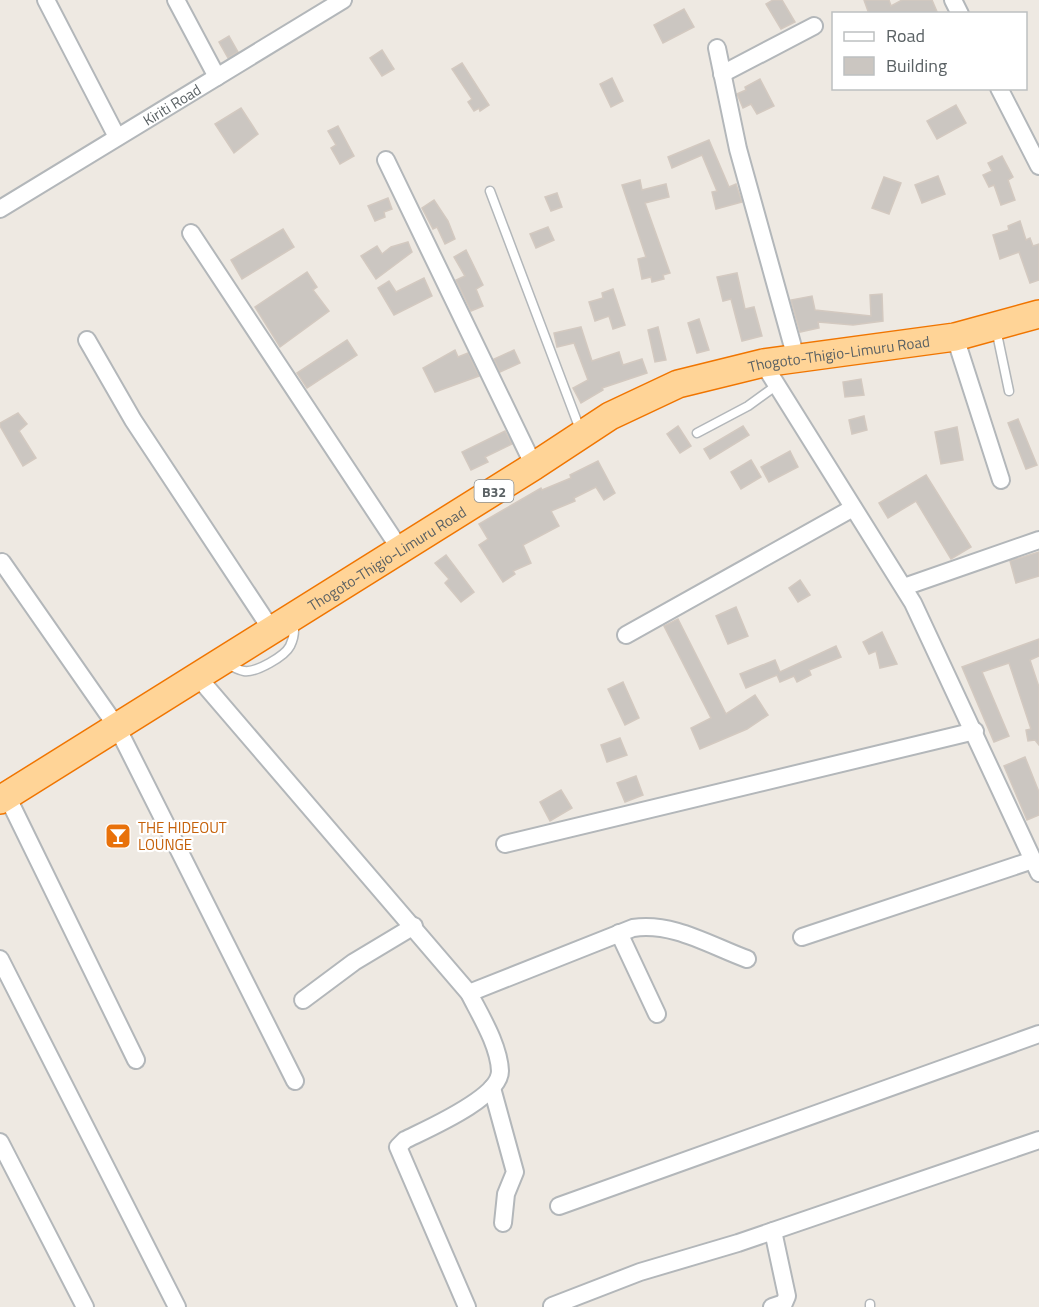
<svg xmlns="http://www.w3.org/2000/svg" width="1039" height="1307" font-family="'Titillium Web',sans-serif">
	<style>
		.building { fill: #cbc6c1; stroke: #d3c9c0; stroke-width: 1.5 }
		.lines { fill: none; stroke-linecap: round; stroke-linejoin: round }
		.service-casing { stroke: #b3b7ba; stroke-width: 11 }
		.minor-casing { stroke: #b3b7ba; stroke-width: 20 }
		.trunk-casing { stroke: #f07500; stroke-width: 30 }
		.service { stroke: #fff; stroke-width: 8 }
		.minor { stroke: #fff; stroke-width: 16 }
		.trunk { stroke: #ffd497; stroke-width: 27 }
		.labels { text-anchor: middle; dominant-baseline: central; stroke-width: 4.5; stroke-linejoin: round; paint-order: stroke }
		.shield { fill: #fff; stroke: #8c9092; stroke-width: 1.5 }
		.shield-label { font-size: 14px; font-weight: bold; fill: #5a6164 }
		.street-label { font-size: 15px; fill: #5a6164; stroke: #fff }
		.food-label { font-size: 15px; fill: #c56008; stroke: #fff; text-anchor: start }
	</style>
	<rect width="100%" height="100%" fill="#eee9e2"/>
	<g class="building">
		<path d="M773,0h9l13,22 -14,7 -15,-25z"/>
		<path d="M864,0h25l2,6 11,-6h30l6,14h-69z"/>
		<path d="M684,9l10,18 -31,16 -9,-18z"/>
		<path d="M229,36l9,16 -10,6 -9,-16z"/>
		<path d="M382,50l12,19 -12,7 -12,-18z"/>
		<path d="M462,63l27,42 -9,6 -1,-3 -5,3 -6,-9 4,-3 -20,-30z"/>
		<path d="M612,78l11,23 -12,6 -11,-23z"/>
		<path d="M760,79l14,27 -17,8 -6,-10 -8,4 -6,-14 9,-4 -1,-3z"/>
		<path d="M956,105l10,18 -29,16 -10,-18z"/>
		<path d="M241,108l17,26 -24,19 -19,-29z"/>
		<path d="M338,126l16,30 -14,8 -9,-16 5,-3 -8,-14z"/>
		<path d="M709,140l20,47 7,-3 6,18 -26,7 -4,-17 5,-1 -15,-36 -30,13 -4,-11z"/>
		<path d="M1002,156l11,21 -5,3 7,20 -14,5 -7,-20 -5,2 -6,-12 9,-4 -4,-8z"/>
		<path d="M938,176l7,18 -23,9 -7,-18z"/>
		<path d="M884,177l17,6 -12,31 -17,-6z"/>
		<path d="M640,180l2,10 24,-6 3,13 -24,6 25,70 -7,2 1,4 -12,3 -1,-5 -9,2 -4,-20 8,-2 -24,-72z"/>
		<path d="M557,193l5,14 -11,4 -6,-14z"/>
		<path d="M388,198l4,11 -8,3 1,5 -10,4 -7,-15z"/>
		<path d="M434,200l14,21 7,18 -10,5 -8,-17 -4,2 -11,-21z"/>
		<path d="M1020,221l6,19 4,-2 3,8 6,-2v36l-9,3 -11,-31 -19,7 -7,-24 16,-5 -1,-4z"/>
		<path d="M548,227l6,13 -18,8 -6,-14z"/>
		<path d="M283,229l11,18 -52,32 -11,-19z"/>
		<path d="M408,242l4,10 -36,27 -15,-23 16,-10 5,8 9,-7z"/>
		<path d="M466,250l17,35 -7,4 7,17 -12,5 -15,-31 9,-4 -11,-19z"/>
		<path d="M307,272l10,15 -4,3 16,21 -49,36 -25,-40z"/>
		<path d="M737,273l8,36 9,-2 8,29 -20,5 -11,-42 -8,2 -6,-24z"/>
		<path d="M424,278l8,18 -38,19 -16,-27 11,-7 7,11z"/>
		<path d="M613,289l12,36 -12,4 -4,-13 -14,5 -6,-19 14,-4 -1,-5z"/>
		<path d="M882,294l1,27 -30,4 -35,-3 1,6 -19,4 -9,-32 21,-4 3,14 56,6 -1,-21z"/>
		<path d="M699,319l10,31 -12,3 -9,-30z"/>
		<path d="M581,327l11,34 27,-9 4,13 19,-6 5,14 -45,15 1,2 -22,13 -8,-15 15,-8 -14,-37 -17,4 -3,-14z"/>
		<path d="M658,327l8,33 -11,2 -7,-32z"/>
		<path d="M347,340l10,15 -50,33 -10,-15z"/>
		<path d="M455,350l3,7 10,-4 11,23 -44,16 -12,-24z"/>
		<path d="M514,350l6,13 -20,9 -6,-13z"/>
		<path d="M861,379l3,16 -19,2 -2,-15z"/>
		<path d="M18,413l9,11 -8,7 17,27 -13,8 -23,-40v-3z"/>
		<path d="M864,416l3,14 -15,4 -3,-14z"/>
		<path d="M1018,419l19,46 -11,4 -18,-46z"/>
		<path d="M678,426l13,20 -11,7 -13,-19z"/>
		<path d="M743,426l6,9 -39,24 -6,-10z"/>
		<path d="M957,427l6,33 -22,4 -6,-32z"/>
		<path d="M505,431l7,13 -27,13 3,5 -17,8 -9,-18z"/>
		<path d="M790,451l8,16 -29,15 -8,-15z"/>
		<path d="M751,460l10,17 -20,12 -10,-17z"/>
		<path d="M598,461l17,32 -11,7 -8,-13 -22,11 1,3 -24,10 8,15 -36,19 8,18 -18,8 2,3 -12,8 -24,-37 9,-6 -9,-15 62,-36 1,2 29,-12 -1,-3z"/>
		<path d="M926,475l45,72 -20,12 -35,-58 -28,17 -9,-15z"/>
		<path d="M1039,552v24l-23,7 -6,-22z"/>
		<path d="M446,555l28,37 -13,10 -16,-19 4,-4 -14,-16z"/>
		<path d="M800,580l10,15 -12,7 -9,-14z"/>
		<path d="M736,607l12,29 -20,8 -12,-28z"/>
		<path d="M678,619l48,95 29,-19 13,20 -21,14 -47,20 -9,-21 20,-10 -47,-92z"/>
		<path d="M882,632l15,32 -17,4 -4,-17 -7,3 -6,-12z"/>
		<path d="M1039,639v17l-9,4 9,27v58l-4,-5 -7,1 -2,-11 5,-1 -22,-66 -27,9 27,64 -15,6 -32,-75z"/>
		<path d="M836,646l5,11 -32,13 2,5 -14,7 -3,-6 -14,6 -3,-7 -31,13 -6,-14 35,-14 5,12z"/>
		<path d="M623,682l16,36 -14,7 -17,-36z"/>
		<path d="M620,738l7,17 -20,7 -6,-17z"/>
		<path d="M1025,757l14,35v23l-12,5 -23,-54z"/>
		<path d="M636,776l7,19 -18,7 -8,-19z"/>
		<path d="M561,790l11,18 -22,13 -10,-19z"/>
	</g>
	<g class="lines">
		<g class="service-casing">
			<g id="service">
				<path d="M490,191l91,241"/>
				<path d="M996,329l13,62"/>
				<path d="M697,433l51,-27 29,-21"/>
				<path d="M226,664c6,2 12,6 18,7 12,2 41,-15 46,-25 4,-8 5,-16 3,-24"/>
				<path d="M870,1304v3"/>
			</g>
		</g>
		<g class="minor-casing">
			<g id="minor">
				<path d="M46,0l71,137"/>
				<path d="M176,0l41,77"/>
				<path d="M953,0l7,14"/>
				<path d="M717,48l21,101 58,209"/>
				<path d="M722,74l92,-48"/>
				<path d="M999,88l40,78"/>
				<path d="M386,160l148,306"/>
				<path id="s1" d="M0,209l343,-209"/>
				<path d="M191,233l209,316"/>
				<path d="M955,337l46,143"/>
				<path d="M87,340l46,80 138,209"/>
				<path d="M763,363l150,240 126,270"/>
				<path d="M2,562l115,165 178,354"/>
				<path d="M904,587l135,-47"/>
				<path d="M626,635l227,-127"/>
				<path d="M197,676l272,317c11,22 30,52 31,78 0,27 -73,58 -95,69l-7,7 69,160"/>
				<path d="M7,796l129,264"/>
				<path d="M505,844l470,-113"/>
				<path d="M619,933l38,81"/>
				<path d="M802,937l231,-77"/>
				<path d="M0,959l177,348"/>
				<path d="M469,993l164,-65c40,-6 76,17 114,31"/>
				<path d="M303,1000l51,-38 60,-36"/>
				<path d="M492,1088l23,84 -9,22 -3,29"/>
				<path d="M0,1142l85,165"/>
				<path d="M559,1206l480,-172"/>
				<path d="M552,1306l88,-34 98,-29 301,-103"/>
				<path d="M772,1307l12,-4 3,-7 -14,-65"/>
			</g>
		</g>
		<g class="trunk-casing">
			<g id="trunk">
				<path id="s2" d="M0,800l534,-334 76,-50 68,-32 85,-21 192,-26 84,-23"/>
			</g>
		</g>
		<use href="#service" class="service"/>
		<use href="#minor" class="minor"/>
		<use href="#trunk" class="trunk"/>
	</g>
	<defs>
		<g id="bar-square" transform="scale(1.35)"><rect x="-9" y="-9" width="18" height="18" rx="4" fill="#e8710a" stroke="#fff"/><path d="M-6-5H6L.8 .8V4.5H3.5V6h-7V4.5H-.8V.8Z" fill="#fff"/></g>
	</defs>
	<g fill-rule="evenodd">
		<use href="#bar-square" x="118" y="836"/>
	</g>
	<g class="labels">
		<rect class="shield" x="474.5" y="480" width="39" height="22" rx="4.5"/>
		<g class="shield-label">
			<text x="494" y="491">B32</text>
		</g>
		<g class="street-label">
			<text stroke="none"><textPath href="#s1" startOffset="201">Kiriti Road</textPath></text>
			<text stroke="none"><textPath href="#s2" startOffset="960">Thogoto-Thigio-Limuru Road</textPath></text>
			<text stroke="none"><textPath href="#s2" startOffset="456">Thogoto-Thigio-Limuru Road</textPath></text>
		</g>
		<g class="food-label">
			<text x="138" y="827">THE HIDEOUT<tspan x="138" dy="17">LOUNGE</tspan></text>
		</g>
	</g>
	<rect x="832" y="12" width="195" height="78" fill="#ffffff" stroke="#bdc0c1" stroke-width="1.5"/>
	<rect x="844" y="32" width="30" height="9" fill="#ffffff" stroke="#bdc0c1" stroke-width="1.5"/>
	<text x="886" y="42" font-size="18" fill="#5a6164">Road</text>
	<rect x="844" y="57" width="30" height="18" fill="#cbc6c1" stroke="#bdc0c1" stroke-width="1.5"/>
	<text x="886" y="72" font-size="18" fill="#5a6164">Building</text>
</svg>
